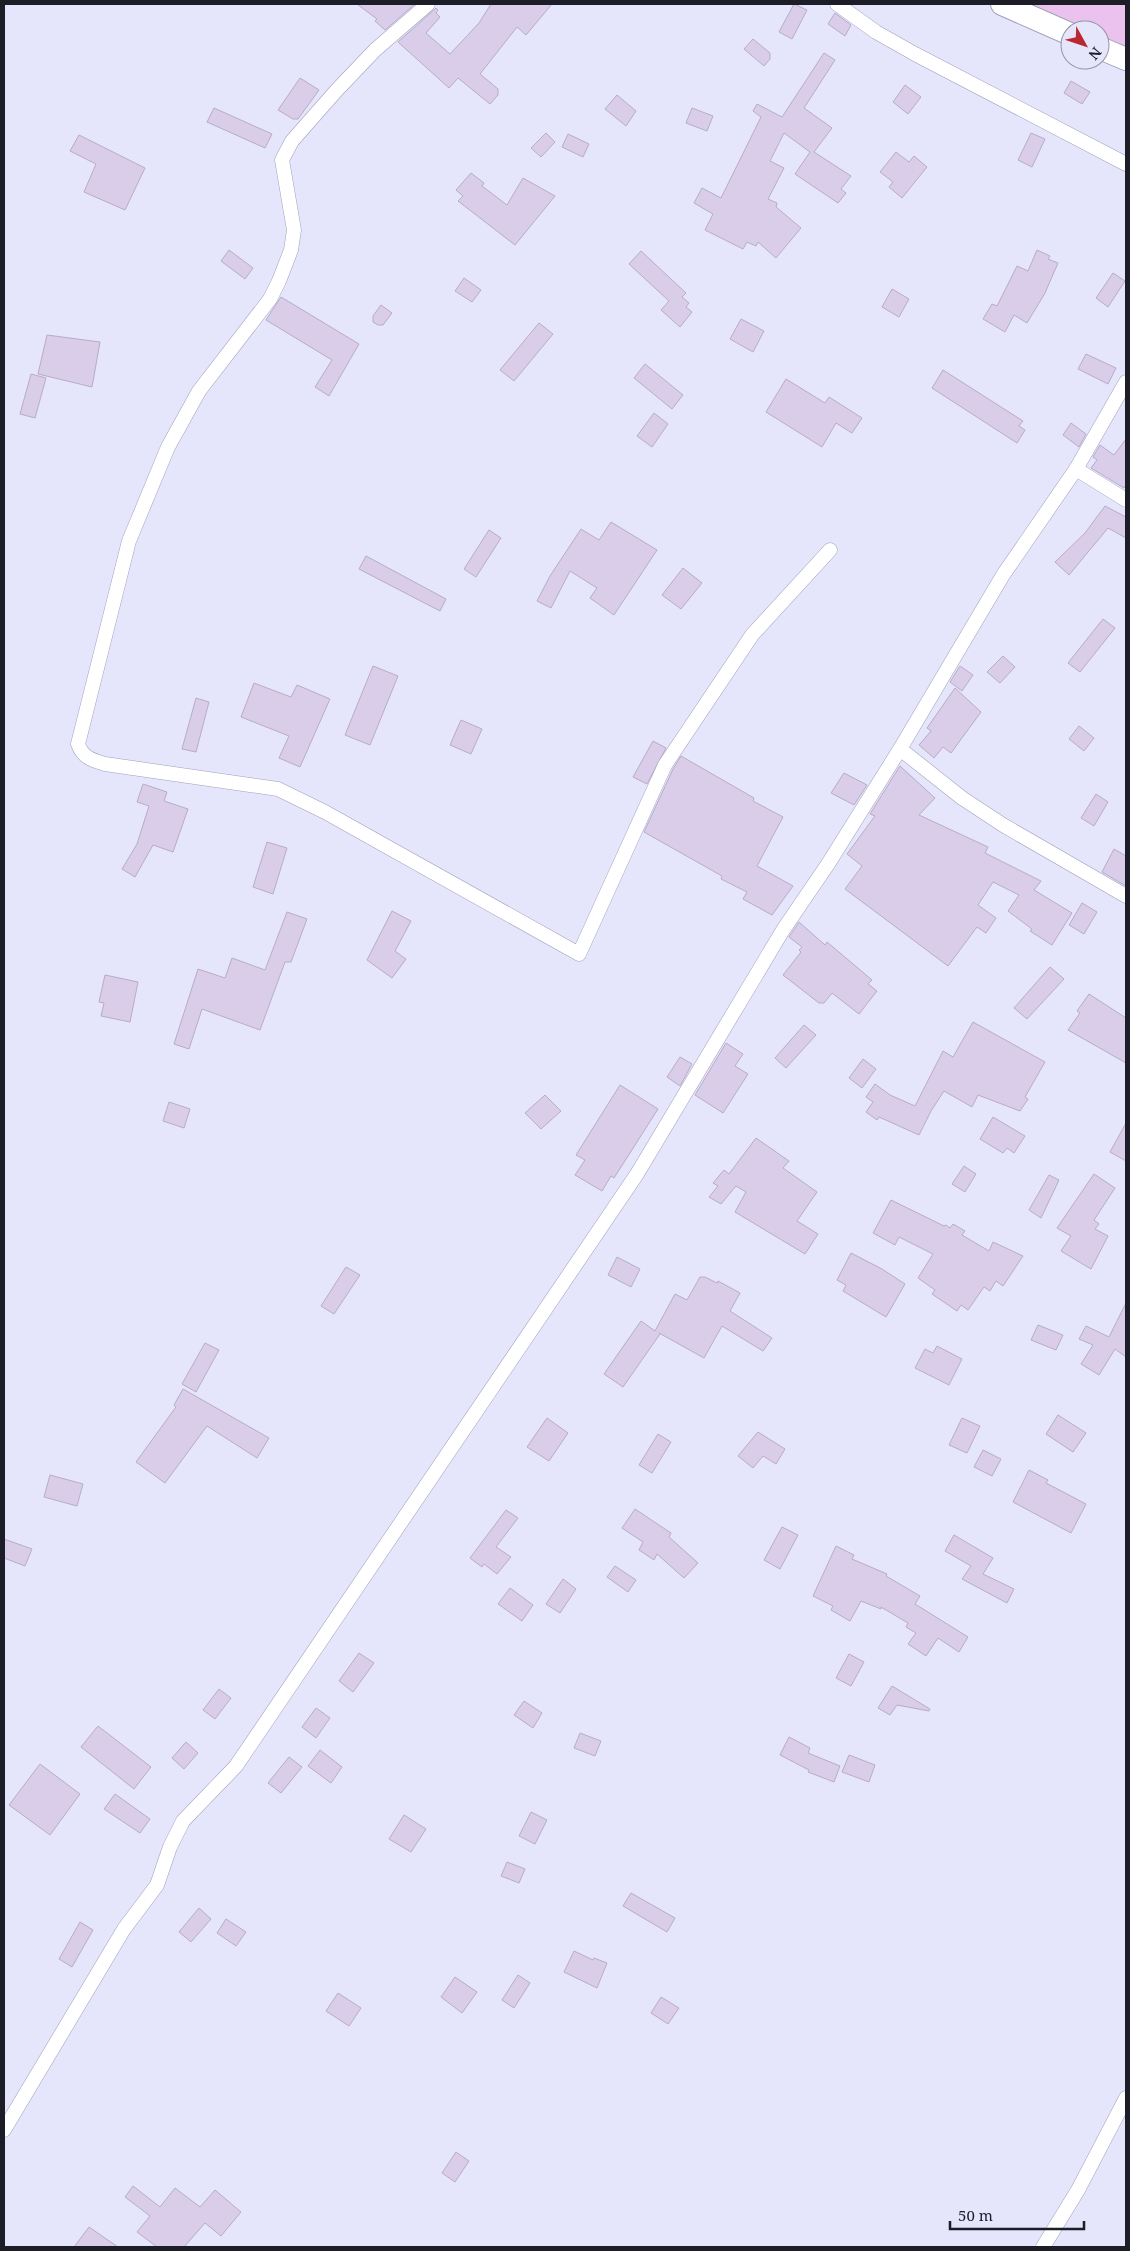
<svg xmlns="http://www.w3.org/2000/svg" width="1130" height="2251" font-family="'Noto Serif',serif">
	<style>
		.green { fill: #ebc1ed }
		.building { fill: #d9cde9; stroke: #b8acc7 }
		.lines { fill: none; stroke-linecap: round; stroke-linejoin: round }
		.street-casing { stroke: #9fa0bb; stroke-width: 15 }
		.primary-casing { stroke: #9fa0bb; stroke-width: 24 }
		.street { stroke: #fff; stroke-width: 14 }
		.primary { stroke: #fff; stroke-width: 22 }
	</style>
	<rect width="100%" height="100%" fill="#e5e5fc"/>
	<path class="green" d="M1020,4h106v47l-26,-12v-9h-21z"/>
	<g class="building">
		<path d="M357,4h58l-30,26 -10,-9 2,-2z"/>
		<path d="M491,4h61l-26,31 -9,-8 -37,47 18,15v6l-8,9 -32,-26 -9,10 -51,-46 38,-34 2,2 -2,3 4,4 -14,16 24,21 29,-31z"/>
		<path d="M794,4l13,6 -15,29 -13,-7z"/>
		<path d="M835,13l16,12 -6,11 -17,-12z"/>
		<path d="M753,39l17,14v6l-6,7 -20,-17z"/>
		<path d="M824,53l11,7 -31,48 28,20 -18,24 37,24 -10,13 5,4 -8,10 -43,-29 15,-22 -26,-19 -14,28 14,7 -16,31 9,4 -1,4 25,21 -25,30 -18,-16 -2,4 -9,-4 -4,7 -38,-19 8,-16 -19,-11 8,-15 19,10 40,-81 -8,-6 4,-7 25,13z"/>
		<path d="M300,78l19,12 -21,29h-5l-15,-9z"/>
		<path d="M1071,81l19,11 -8,12 -18,-11z"/>
		<path d="M905,85l16,12 -13,17 -15,-12z"/>
		<path d="M617,95l19,16 -10,15 -21,-17z"/>
		<path d="M214,108l58,26 -7,14 -58,-26z"/>
		<path d="M692,108l21,8 -6,15 -21,-8z"/>
		<path d="M546,133l9,9 -14,15 -10,-9z"/>
		<path d="M1031,133l14,6 -13,28 -14,-7z"/>
		<path d="M568,134l21,10 -6,13 -21,-10z"/>
		<path d="M79,135l66,33 -20,42 -41,-18 12,-28 -26,-13z"/>
		<path d="M896,152l13,10 5,-6 13,11 -25,31 -13,-11 4,-5 -13,-10z"/>
		<path d="M471,173l13,10 -2,3 25,19 16,-27 32,18 -40,49 -57,-44 5,-5 -7,-6z"/>
		<path d="M229,250l24,18 -8,11 -24,-18z"/>
		<path d="M1037,250l13,6 -2,3 10,4 -13,30 -18,30 -13,-8 -9,17 -22,-13 9,-15 5,2 20,-40 11,5z"/>
		<path d="M641,251l45,42 -4,4 7,6 -3,4 6,5 -12,15 -19,-17 8,-9 -40,-37z"/>
		<path d="M1113,273l12,8 -17,26 -12,-9z"/>
		<path d="M464,278l17,12 -9,12 -17,-11z"/>
		<path d="M892,289l17,10 -10,18 -17,-10z"/>
		<path d="M281,297l78,47 -30,52 -14,-9 17,-27 -66,-40z"/>
		<path d="M381,305l11,8 -9,12h-5l-5,-3v-6z"/>
		<path d="M741,319l23,12 -11,21 -23,-13z"/>
		<path d="M539,323l14,11 -39,47 -14,-11z"/>
		<path d="M47,335l53,7 -8,45 -54,-13z"/>
		<path d="M1086,354l30,14 -8,16 -30,-15z"/>
		<path d="M645,364l38,31 -11,14 -38,-31z"/>
		<path d="M943,370l80,51 -4,5 6,4 -8,13 -85,-55z"/>
		<path d="M31,374l15,4 -11,40 -15,-4z"/>
		<path d="M786,379l39,24 4,-6 33,21 -10,15 -16,-10 -14,24 -56,-35z"/>
		<path d="M654,413l14,11 -16,23 -15,-11z"/>
		<path d="M1071,423l15,11 -7,13 -16,-12z"/>
		<path d="M1126,439v46l-2,3 -33,-20 6,-8 -4,-3 7,-12 14,10z"/>
		<path d="M1105,506l21,11v21l-18,-10 -39,47 -14,-13 30,-29z"/>
		<path d="M611,522l46,28 -43,65 -24,-17 7,-10 -27,-17 -19,37 -14,-7 13,-25 31,-47 18,11z"/>
		<path d="M489,530l12,8 -25,39 -12,-8z"/>
		<path d="M366,556l80,43 -6,12 -81,-42z"/>
		<path d="M683,568l19,15 -21,26 -19,-14z"/>
		<path d="M1103,619l12,9 -35,44 -12,-9z"/>
		<path d="M1003,656l12,11 -15,16 -13,-11z"/>
		<path d="M373,666l25,10 -28,69 -25,-10z"/>
		<path d="M960,666l13,9 -11,16 -12,-9z"/>
		<path d="M254,683l37,14 6,-12 33,14 -30,68 -21,-9 10,-22 -48,-19z"/>
		<path d="M955,688l26,24 -30,41 -8,-6 -9,11 -15,-13 12,-14 -4,-3z"/>
		<path d="M196,698l13,4 -13,50 -14,-3z"/>
		<path d="M461,720l21,9 -11,25 -21,-9z"/>
		<path d="M1079,726l15,12 -10,13 -15,-12z"/>
		<path d="M653,741l13,7 -19,36 -14,-7z"/>
		<path d="M681,756l73,42 -1,3 30,16 -26,49 36,20 -21,29 -29,-16 4,-7 -26,-13 1,-3 -78,-44 29,-63z"/>
		<path d="M900,766l35,32 -16,17 69,32 -3,6 56,28 -7,9 38,23 -20,32 -22,-14 2,-2 -24,-18 11,-16 -26,-13 -15,23 18,13 -10,15 -9,-6 -29,39 -103,-77 17,-23 -15,-12 28,-38 -5,-2z"/>
		<path d="M844,773l23,12 -13,20 -23,-12z"/>
		<path d="M143,784l24,8 -3,9 24,8 -15,43 -20,-7 -18,32 -13,-8 15,-25 12,-38 -12,-4z"/>
		<path d="M1096,794l12,8 -14,24 -13,-8z"/>
		<path d="M267,842l20,6 -14,46 -20,-7z"/>
		<path d="M1114,849l12,7v30l-24,-14z"/>
		<path d="M1082,903l15,9 -13,22 -15,-9z"/>
		<path d="M392,911l19,10 -16,30 11,8 -14,19 -25,-18z"/>
		<path d="M287,912l20,7 -16,43h-6l-25,68 -58,-21 -13,40 -15,-5 24,-75 27,9 7,-20 33,12z"/>
		<path d="M799,922l26,23 2,-3 45,38 -4,4 9,7 -18,23 -27,-21 -8,10h-5l-36,-28 18,-23 -2,-2 3,-3 -13,-10z"/>
		<path d="M1050,967l14,12 -37,40 -13,-11z"/>
		<path d="M105,975l33,7 -8,40 -29,-6 3,-13 -5,-1z"/>
		<path d="M1089,994l37,24v45l-58,-33 12,-17 -3,-2z"/>
		<path d="M973,1022l72,40 -20,35 3,2 -8,12 -42,-16 -6,12 -28,-16 -13,20 -12,24 -40,-18 -2,3 -11,-8 7,-10 -7,-5 9,-13 15,11 25,11 28,-55 10,6z"/>
		<path d="M804,1025l12,10 -30,33 -11,-10z"/>
		<path d="M726,1043l17,11 -8,12 13,8 -25,39 -28,-18z"/>
		<path d="M680,1057l12,7 -12,22 -13,-9z"/>
		<path d="M863,1059l13,10 -14,19 -13,-10z"/>
		<path d="M620,1085l38,24 -44,69 -3,-2 -9,15 -27,-16 10,-15 -9,-5z"/>
		<path d="M545,1095l16,16 -20,18 -16,-16z"/>
		<path d="M169,1102l21,7 -6,19 -21,-7z"/>
		<path d="M993,1117l32,19 -11,17 -7,-5 -4,5 -23,-14z"/>
		<path d="M1126,1123v38l-16,-9z"/>
		<path d="M756,1138l33,23 -6,7 34,24 -20,29 21,13 -13,20 -70,-42 11,-20 -10,-6 -15,18 -12,-7 9,-11 -5,-3 11,-13 5,4z"/>
		<path d="M964,1166l12,8 -11,18 -13,-8z"/>
		<path d="M1094,1174l21,14 -21,32 5,4 -4,5 13,7 -17,33 -30,-18 10,-15 -14,-8z"/>
		<path d="M1049,1175l10,5 -18,38 -12,-8z"/>
		<path d="M891,1200l53,26 2,-1 4,3 3,-4 12,7 -3,4 27,16 4,-9 30,14 -20,30 -7,-5 -6,10 -6,-4 -16,23 -7,-5 -4,6 -25,-17 3,-4 -17,-12 15,-24 -34,-17 -4,8 -22,-12z"/>
		<path d="M851,1253l31,16 23,15 -19,33 -43,-26 3,-6 -9,-5z"/>
		<path d="M617,1257l23,12 -9,18 -23,-12z"/>
		<path d="M346,1267l14,8 -26,39 -13,-8z"/>
		<path d="M700,1277h5l12,6 1,-2 22,12 -10,18 42,27 -9,13 -41,-25 -18,32 -45,-25 1,1 -37,53 -19,-13 37,-53 14,10 20,-37 12,6z"/>
		<path d="M1126,1303v54l-11,-8 -16,26 -18,-11 12,-19 -14,-6 7,-13 23,11z"/>
		<path d="M1038,1325l25,10 -7,15 -25,-10z"/>
		<path d="M205,1343l14,7 -23,42 -14,-8z"/>
		<path d="M937,1346l25,13 -13,26 -34,-17 10,-19 8,4z"/>
		<path d="M183,1389l86,49 -12,20 -50,-32 -42,57 -29,-21 40,-55 -2,-2z"/>
		<path d="M1058,1415l28,18 -13,19 -27,-18z"/>
		<path d="M547,1418l21,15 -19,28 -22,-14z"/>
		<path d="M962,1418l18,8 -13,27 -18,-8z"/>
		<path d="M758,1432l27,17 -9,15 -13,-8 -10,12 -15,-12z"/>
		<path d="M658,1434l13,8 -19,31 -13,-8z"/>
		<path d="M983,1450l18,9 -9,17 -18,-9z"/>
		<path d="M1029,1470l19,10 -2,3 40,21 -15,29 -58,-31z"/>
		<path d="M50,1475l33,9 -6,22 -33,-9z"/>
		<path d="M635,1509l36,24 -2,4 29,26 -14,15 -27,-24 -3,6 -15,-10 4,-8 -21,-14z"/>
		<path d="M506,1510l12,8 -22,29 15,10 -14,17 -13,-10 -2,3 -12,-9z"/>
		<path d="M782,1527l16,8 -18,34 -16,-9z"/>
		<path d="M954,1535l39,23 -10,16 31,15 -7,14 -45,-24 9,-13 -26,-15z"/>
		<path d="M4,1539l28,10 -7,17 -21,-8z"/>
		<path d="M836,1546l18,9 -2,4 35,15 -1,2 34,20 -5,8 53,33 -9,15 -21,-14 -12,18 -18,-12 8,-11 -10,-6 2,-4 -27,-16v2l-20,-8 -11,20 -19,-11 2,-4 -20,-10z"/>
		<path d="M615,1566l21,14 -8,12 -21,-15z"/>
		<path d="M563,1579l13,10 -16,24 -14,-9z"/>
		<path d="M510,1588l23,17 -11,16 -24,-17z"/>
		<path d="M359,1653l15,10 -21,29 -14,-11z"/>
		<path d="M849,1654l15,8 -13,24 -15,-8z"/>
		<path d="M892,1686l38,23 -1,2 -32,-6 -7,10 -12,-7z"/>
		<path d="M219,1689l12,9 -16,21 -12,-9z"/>
		<path d="M524,1701l18,12 -9,15 -19,-13z"/>
		<path d="M316,1708l14,10 -14,20 -14,-11z"/>
		<path d="M98,1726l53,41 -17,22 -53,-42z"/>
		<path d="M580,1733l21,8 -6,15 -21,-8z"/>
		<path d="M789,1737l21,11 -2,5 32,13 -6,16 -26,-10 1,-2 -29,-15z"/>
		<path d="M186,1742l12,11 -14,16 -12,-11z"/>
		<path d="M320,1750l22,17 -11,16 -23,-17z"/>
		<path d="M849,1755l26,10 -6,17 -27,-10z"/>
		<path d="M289,1757l13,10 -21,26 -13,-10z"/>
		<path d="M40,1764l40,30 -30,41 -41,-30z"/>
		<path d="M115,1794l35,25 -10,14 -36,-24z"/>
		<path d="M531,1812l16,8 -12,24 -16,-8z"/>
		<path d="M404,1815l22,14 -15,23 -22,-13z"/>
		<path d="M507,1862l18,7 -6,14 -18,-7z"/>
		<path d="M631,1893l44,25 -8,14 -44,-26z"/>
		<path d="M199,1908l12,11 -20,23 -12,-10z"/>
		<path d="M226,1919l20,13 -10,14 -19,-13z"/>
		<path d="M80,1922l13,8 -21,37 -13,-8z"/>
		<path d="M574,1951l19,9 1,-2 13,5 -10,25 -33,-16z"/>
		<path d="M518,1975l12,8 -16,25 -12,-8z"/>
		<path d="M455,1977l22,15 -15,21 -21,-16z"/>
		<path d="M338,1993l23,15 -12,18 -23,-15z"/>
		<path d="M661,1997l18,11 -11,16 -17,-11z"/>
		<path d="M456,2152l13,9 -14,21 -13,-9z"/>
		<path d="M133,2186l27,21 15,-19 25,19 15,-17 26,22 -20,24 -16,-13 -21,24h-27l-20,-15 13,-16 -25,-19z"/>
		<path d="M89,2227l29,20h-44z"/>
	</g>
	<g class="lines">
		<g class="street-casing">
			<g id="street">
				<path d="M428,4l-53,46 -39,41 -44,50 -10,19 12,70 -3,20 -12,31 -9,18 -71,92 -31,56 -39,94 -51,203c5,14 14,16 27,20l173,25 47,23 254,142 86,-189 87,-130 78,-85"/>
				<path d="M837,4l39,28 39,22 211,110"/>
				<path d="M1076,469l50,31"/>
				<path d="M900,749l62,49 41,27 123,71"/>
				<path d="M4,2130l120,-201 33,-44 13,-38 13,-26 53,-55 401,-592 146,-244 45,-66 72,-115 103,-174 73,-106 50,-87"/>
				<path d="M1043,2247l35,-57 48,-92"/>
			</g>
		</g>
		<g class="primary-casing">
			<g id="primary">
				<path d="M1002,4l68,30"/>
				<path d="M1100,48l26,11"/>
			</g>
		</g>
		<use href="#street" class="street"/>
		<use href="#primary" class="primary"/>
	</g>
	<rect width="1130" height="2251" fill="none" stroke="#1d1d28" stroke-width="10"/>
	<g transform="translate(1085 45) rotate(130)"><circle r="24" fill="#e5e5fc" stroke="#9595a7"/>
	<path d="M0-4L9 19L0 12L-9 19Z" fill="#b92830"/>
	<text y="-8" font-size="14" font-weight="bold" text-anchor="middle" fill="#1d1d28">N</text>
	</g>
	<path d="M950 2221v8h134v-8" fill="none" stroke="#1d1d28" stroke-width="2.5"/>
	<text x="958" y="2221" font-size="15" fill="#1d1d28" stroke="#e5e5fc" stroke-width="4" paint-order="stroke">50 m</text>
</svg>
